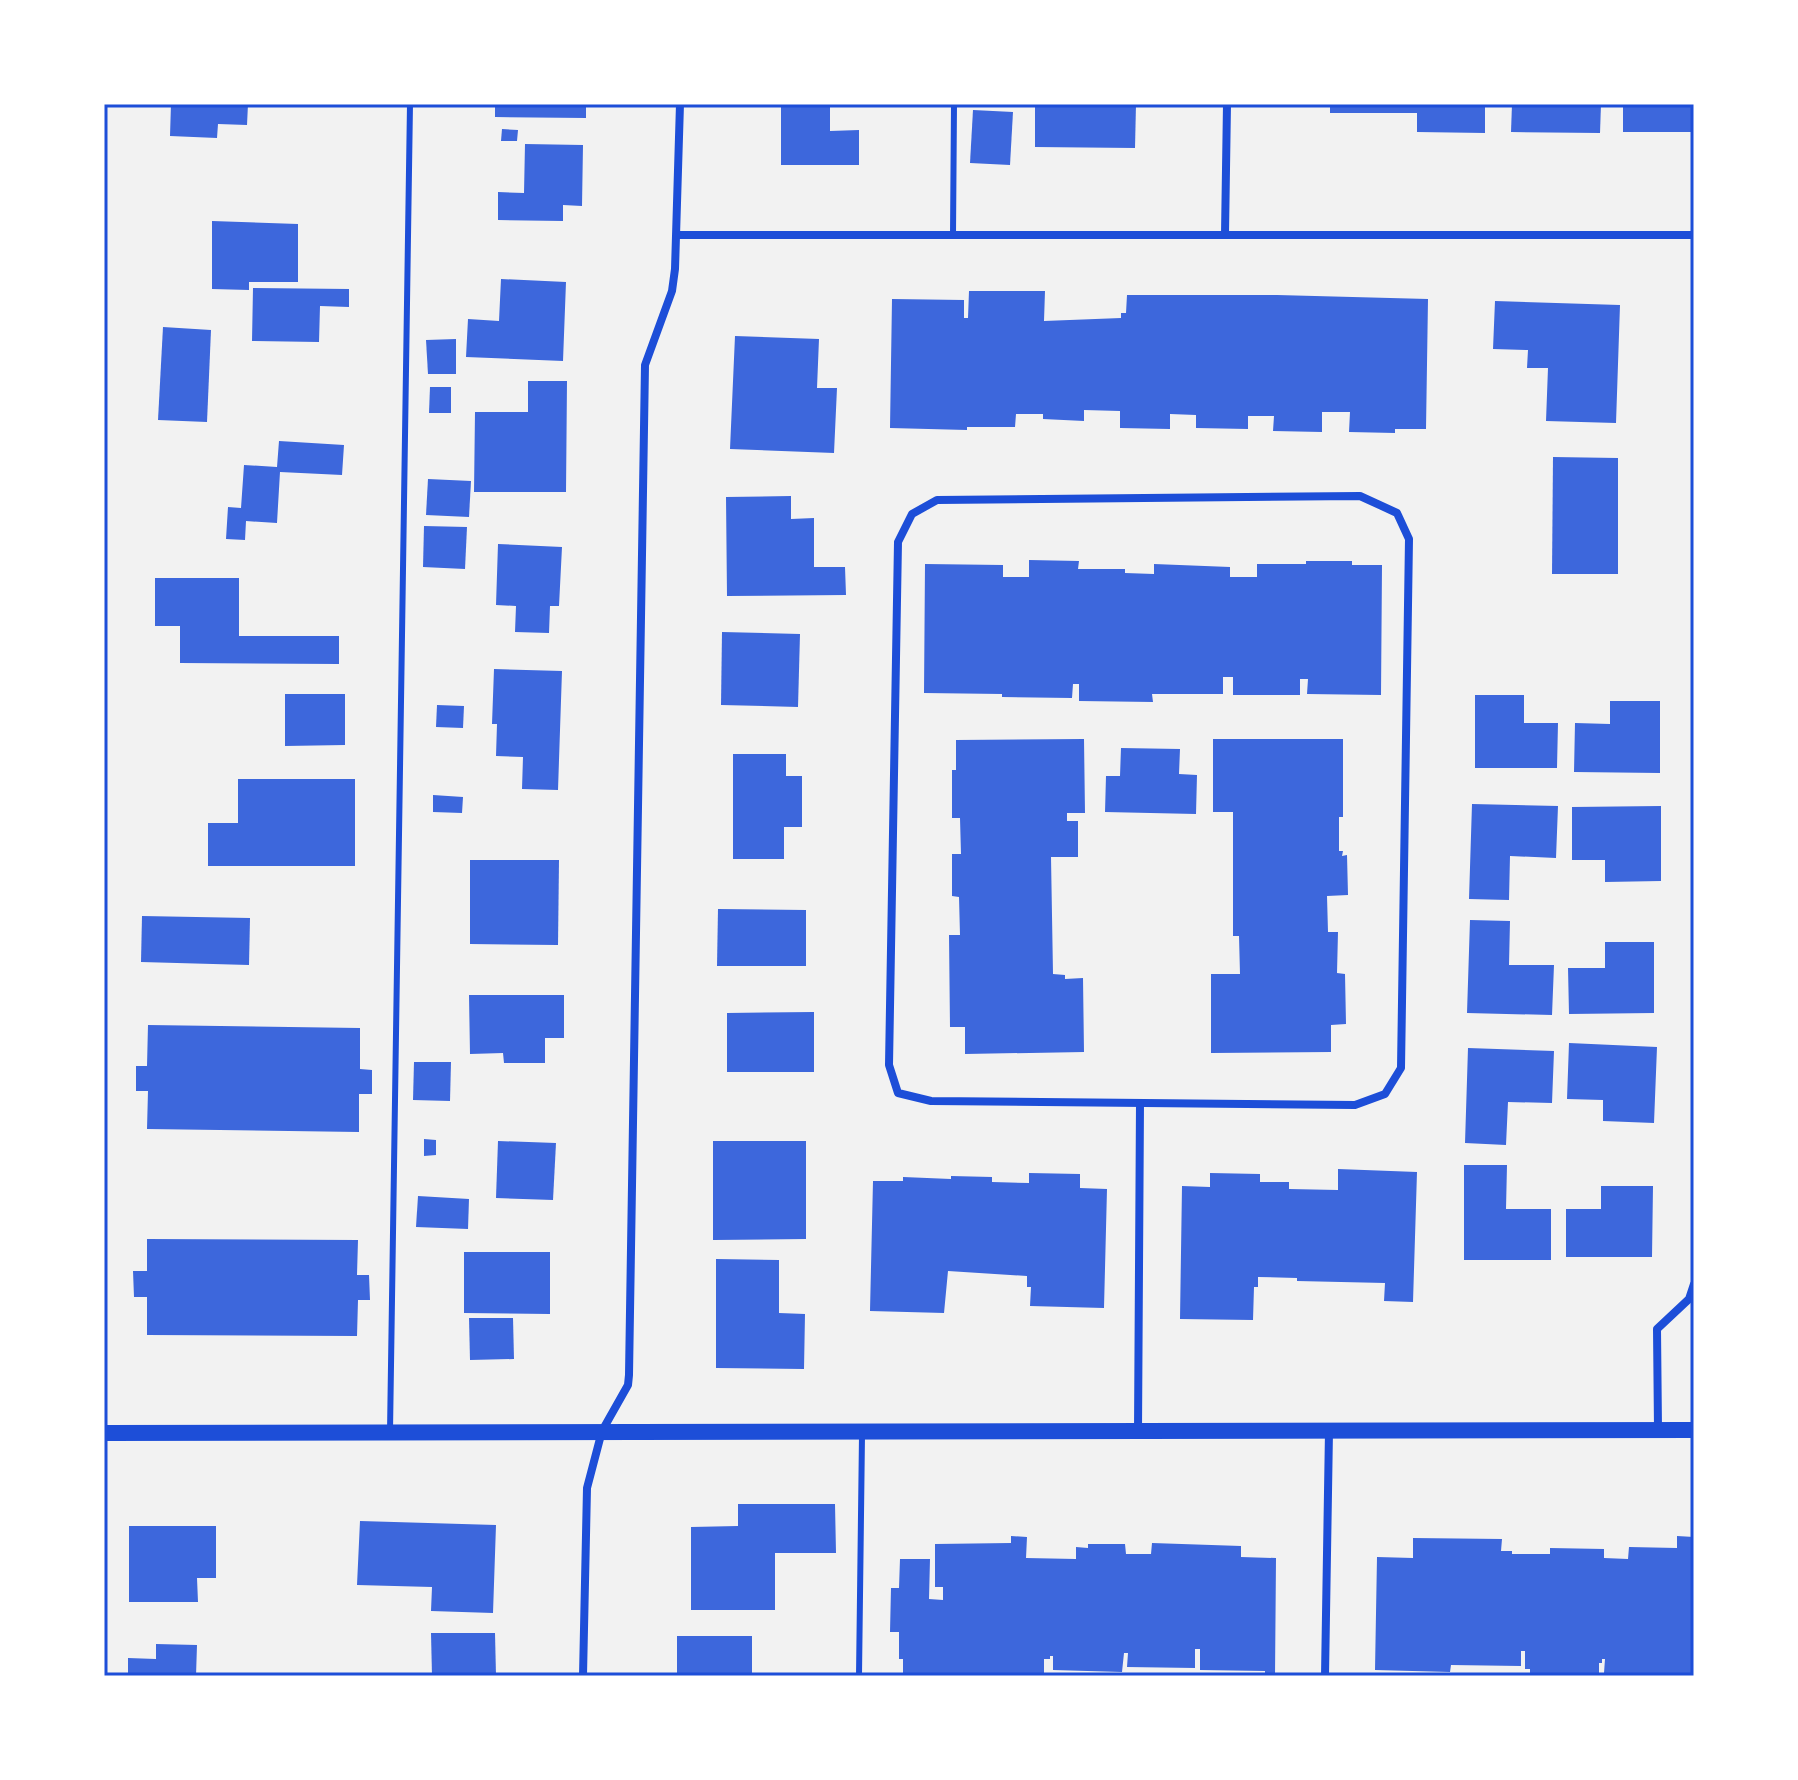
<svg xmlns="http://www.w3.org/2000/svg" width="1798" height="1780" font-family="Jost,sans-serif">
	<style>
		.building { fill: #3d67dc }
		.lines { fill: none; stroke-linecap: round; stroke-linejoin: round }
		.service { stroke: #1d4ed8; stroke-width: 6 }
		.minor { stroke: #1d4ed8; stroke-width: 8 }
		.secondary { stroke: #1d4ed8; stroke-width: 16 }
		.neatline { fill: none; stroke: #1d4ed8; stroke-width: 3 }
	</style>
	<rect width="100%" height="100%" fill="#f2f2f2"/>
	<g class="building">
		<path d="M171,104h77l-1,21 -29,-1 -1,14 -47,-2z"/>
		<path d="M495,104h91v14l-91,-1z"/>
		<path d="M781,104h49v27l29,-1v35h-78z"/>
		<path d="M1035,104h101l-1,44 -100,-1z"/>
		<path d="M1330,104h155v29l-68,-1v-19h-87z"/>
		<path d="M1512,104h89l-1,29 -89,-1z"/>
		<rect x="1623" y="104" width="71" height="28"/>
		<path d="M973,110l40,2 -3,53 -40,-2z"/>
		<path d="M502,129l16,1 -1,11h-16z"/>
		<path d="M525,144l58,1 -1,61 -19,-1v16l-65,-1v-28l26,1z"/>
		<path d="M212,221l86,3v58h-49v8l-37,-1z"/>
		<path d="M501,279l65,3 -3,79 -97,-4 2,-38 31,2z"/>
		<path d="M253,288l96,1v18l-29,-1 -1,36 -67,-1z"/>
		<path d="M969,291h76l-1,30 77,-3v-5h5l1,-18h150l151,4 -2,130h-31v4l-46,-1 1,-20h-28v20l-49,-1 1,-15h-26v13l-52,-1v-13l-26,-1v15l-50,-1v-17l-36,-1v11l-41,-2v-5h-27l-1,13h-48v3l-77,-2 2,-129 72,1v18h4z"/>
		<path d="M1495,301l125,4 -4,118 -70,-2 2,-53h-21l1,-18 -35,-1z"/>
		<path d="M163,327l48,3 -4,92 -49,-2z"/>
		<path d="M735,336l84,3 -2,49h20l-3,65 -104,-4z"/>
		<path d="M456,339v35h-28l-2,-34z"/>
		<path d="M528,381h39l-1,111h-92l1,-80h53z"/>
		<path d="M430,387h21v26h-22z"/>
		<path d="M279,441l65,4 -2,30 -62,-3 -3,51 -31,-2 -1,19 -19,-1 2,-32 13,1 3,-43 33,2z"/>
		<path d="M1553,457l65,1v116h-66z"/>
		<path d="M428,479l43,2 -2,36 -43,-2z"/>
		<path d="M791,496v23l23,-1v49h31l1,28 -119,1 -1,-99z"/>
		<path d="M424,526l43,1 -2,42 -42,-2z"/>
		<path d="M498,544l64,3 -3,59h-9l-1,27 -34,-1 1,-26 -20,-1z"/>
		<path d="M1029,560l50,1 -1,8h47v4l29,1v-10l76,3v10h27v-13h49v-3h46v4h30l-1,130 -74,-1 1,-15h-8v16h-67v-18h-10v17h-71l1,8 -74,-1v-17h-6l-1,14 -70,-1v-3l-78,-1 1,-129 78,1v12h26z"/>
		<path d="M155,578h84v58h100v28l-159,-1v-37h-25z"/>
		<path d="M722,632l78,2 -2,73 -77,-2z"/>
		<path d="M494,669l68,2 -4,119 -36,-1 1,-32 -27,-1 1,-32h-5z"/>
		<path d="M285,694h60v51l-60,1z"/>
		<path d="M1475,695h49v28h34l-1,45h-82z"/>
		<path d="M1610,701h50v72l-86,-1 1,-49 35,1z"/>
		<path d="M437,705l27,1 -1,22 -27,-1z"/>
		<path d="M1084,739l1,74h-18v8h11v36h-27l2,117 12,1v4l18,-1 1,74 -119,2v-27h-15l-1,-92h11l-1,-38 -7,-1v-42h9l-1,-36h-8v-48h4v-30z"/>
		<path d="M1213,739h130v78h-4v34h4l-1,5 5,-1 1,40 -21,1 1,36h10l-1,41 8,1 1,50 -15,1v27l-120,1v-79h29l-1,-38h-6v-124h-20z"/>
		<path d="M1121,748l59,1 -1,25 18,1 -1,39 -91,-2 1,-36h14z"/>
		<path d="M733,754h53v22h16v51h-18v32h-51z"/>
		<path d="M238,779h117v87h-147v-43h30z"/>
		<path d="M433,795l30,2 -1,16 -29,-1z"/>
		<path d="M1472,804l86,2 -2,52 -46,-2 -1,44 -40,-1z"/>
		<path d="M1661,806v75l-56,1v-22h-33v-53z"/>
		<path d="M470,860h89l-1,85 -88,-1z"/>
		<path d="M718,909l88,1v56h-89z"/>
		<path d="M142,916l108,2 -1,47 -108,-3z"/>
		<path d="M1470,920l40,1 -1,44h45l-2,50 -85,-2z"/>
		<path d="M1605,942h49v71l-85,1 -1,-46h37z"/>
		<path d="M469,995h95v43h-19v25h-41l-1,-10 -33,1z"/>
		<path d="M814,1012v60h-87v-59z"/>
		<path d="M148,1025l212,3v41l12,1v24h-13v38l-212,-3 1,-38h-12v-25h11z"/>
		<path d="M1569,1043l88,4 -3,76 -51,-2v-21l-36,-1z"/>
		<path d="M1468,1048l86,3 -2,52 -44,-1 -2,43 -41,-2z"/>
		<path d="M414,1062h37l-1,39 -37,-1z"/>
		<path d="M424,1139l12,1v15l-12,1z"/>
		<path d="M498,1141l58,2 -3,57 -57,-2z"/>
		<path d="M713,1141h93v98l-93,1z"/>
		<path d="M1464,1165h43l-1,44h45v51h-87z"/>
		<path d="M1338,1169l79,3 -4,130 -29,-1 1,-18 -88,-2v-3l-39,-1v10h-4l-1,33 -73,-1 2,-133 28,1v-14l50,1v8h29v7l49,1z"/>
		<path d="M1029,1173l51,1v14l27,1 -3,119 -74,-2 1,-19h-4v-11l-79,-5 -4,42 -74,-2 3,-130h30v-4l48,2v-3l41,1v5l37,1z"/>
		<path d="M1601,1186h52l-1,71h-86v-48h35z"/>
		<path d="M418,1196l51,3 -1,30 -52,-2z"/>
		<path d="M147,1239l211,1 -1,35h12l1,25h-12l-1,36 -210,-1v-38h-13l-1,-26h14z"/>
		<path d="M464,1252h86v62l-86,-1z"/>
		<path d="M716,1259l63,1v53l26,1 -1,55 -88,-1z"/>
		<path d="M469,1318h44l1,41 -44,1z"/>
		<path d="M738,1504h97l1,49h-61v57h-84v-83l47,-1z"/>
		<path d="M360,1521l136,4 -3,88 -62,-2 1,-24 -75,-2z"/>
		<path d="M129,1526h87v52h-19l1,24h-69z"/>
		<path d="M1011,1536l16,1 -1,21 50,1v-12l12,1v-4h37l1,10h25l1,-11 89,3v11l35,1 -1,118h-10v-5l-65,-1v-21h-5v19l-68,-1 1,-14h-4l-2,19 -69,-2v-14h-3v3h-6v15h-141v-15h-4v-27h-9l1,-44h8l1,-29h30l-1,40 14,1v-13h-8v-43l76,-1z"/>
		<path d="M1677,1536l17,1v138l-90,-2 1,-14h-3v4h-3v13h-69v-7h-5v-18h-4v15l-70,-1 -1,7 -75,-2 2,-113 36,1v-20l89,1 -1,12h11v3h38v-6l54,1v9l24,1 1,-12 48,1z"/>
		<path d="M431,1633h64l1,43h-64z"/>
		<rect x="677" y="1636" width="75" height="40"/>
		<path d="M156,1644l41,1 -1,31h-68v-18l28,1z"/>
	</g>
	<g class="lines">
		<g class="service">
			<path d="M953,235l1,-131"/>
			<path d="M390,1432l20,-1328"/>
			<path d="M859,1676l3,-241"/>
		</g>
		<g class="minor">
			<path d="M1225,234l2,-130"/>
			<path d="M678,235h1016"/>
			<path d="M1360,496l37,17 12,26 -8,529 -16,26 -30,11 -424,-4 -33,-8 -9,-28 9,-523 14,-28 25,-14z"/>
			<path d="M1658,1429l-1,-100 32,-30 5,-15"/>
			<path d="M1138,1431l2,-328"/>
			<path d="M583,1676l4,-188 15,-57 26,-46 1,-10 16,-1010 27,-74 3,-22 5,-165"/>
			<path d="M1325,1676l4,-245"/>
		</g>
		<path class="secondary" d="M104,1433l1590,-3"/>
	</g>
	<rect width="1798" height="1780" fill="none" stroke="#ffffff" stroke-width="212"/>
	<rect x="106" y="106" width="1586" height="1568" class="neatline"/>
</svg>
